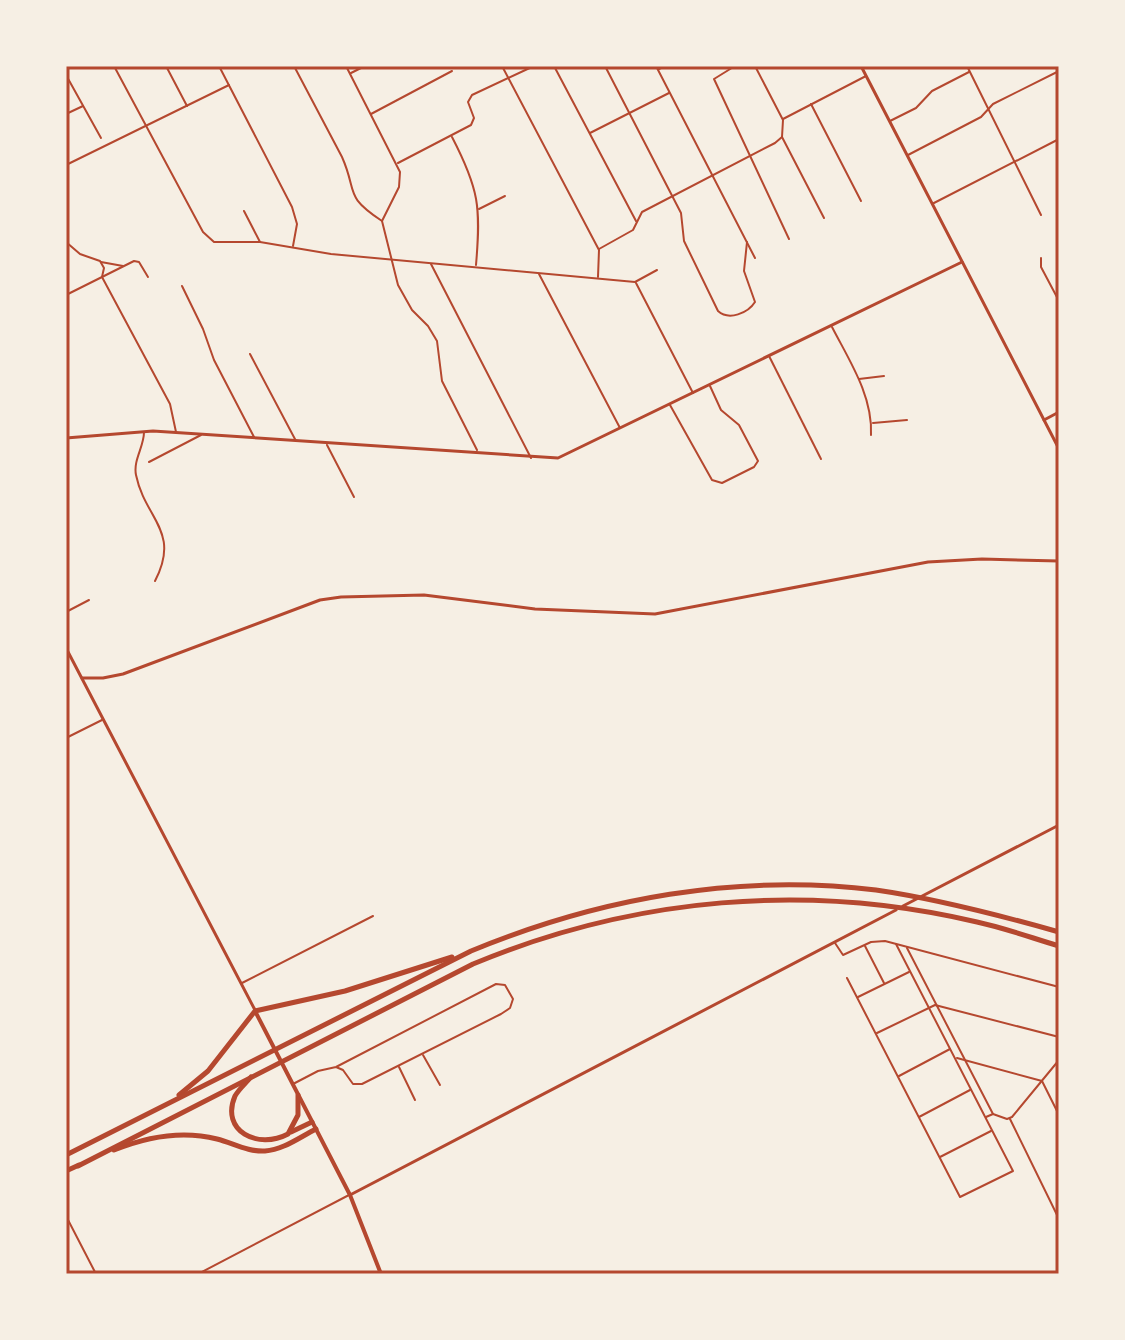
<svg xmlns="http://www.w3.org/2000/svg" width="1125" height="1340" font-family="Montserrat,sans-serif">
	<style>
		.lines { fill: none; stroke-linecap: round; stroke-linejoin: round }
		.minor { stroke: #b5482f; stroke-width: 2 }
		.tertiary { stroke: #b5482f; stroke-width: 3 }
		.secondary { stroke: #b5482f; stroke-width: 3 }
		.primary { stroke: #b5482f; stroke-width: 4 }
		.motorway { stroke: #b5482f; stroke-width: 5 }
		.neatline { fill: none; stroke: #b5482f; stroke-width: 3 }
	</style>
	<rect width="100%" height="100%" fill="#f6efe4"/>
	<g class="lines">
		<g class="minor">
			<path d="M114,66l89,166 11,10h46l71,12 304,28 22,-12"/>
			<path d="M166,66l21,40"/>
			<path d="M219,66l73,141 5,17 -4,22"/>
			<path d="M294,66l48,91c16,36 1,38 40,64"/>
			<path d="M346,66l54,106 -1,15 -17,34 16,64 14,25 16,16 9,15 5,40 35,69"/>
			<path d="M502,66l97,184 -1,27"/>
			<path d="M554,66l82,155"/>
			<path d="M605,66l76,147 3,28 34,70c11,10 30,2 37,-9l-11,-31 3,-29"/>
			<path d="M656,66l99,192"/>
			<path d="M735,66l-21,13 75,160"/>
			<path d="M755,66l28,54 -1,17 42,81"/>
			<path d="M967,66l74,149"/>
			<path d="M659,69l6,-3"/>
			<path d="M351,73l14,-7"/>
			<path d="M66,75l35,63"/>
			<path d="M811,104l50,97"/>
			<path d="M66,114l17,-8"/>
			<path d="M371,114l81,-43"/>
			<path d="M783,119l83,-43"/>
			<path d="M890,121l26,-13 16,-17 37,-19"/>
			<path d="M590,133l79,-40"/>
			<path d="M452,137c27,52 29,70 24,128"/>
			<path d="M908,155l73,-38 12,-13 66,-33"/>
			<path d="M398,163l73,-38 3,-7 -6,-16 4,-7 62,-29"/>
			<path d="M66,165l163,-80"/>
			<path d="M932,204l127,-65"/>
			<path d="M479,209l26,-13"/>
			<path d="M244,211l16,31"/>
			<path d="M66,242l14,12 20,7 4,7 -2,9 68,127 6,28"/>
			<path d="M599,249l34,-19 9,-18 133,-69 7,-6"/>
			<path d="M1041,258v9l18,34"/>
			<path d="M101,262l22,4"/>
			<path d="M431,264l100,194"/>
			<path d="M539,274l81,154"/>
			<path d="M636,283l57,110"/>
			<path d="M182,286l21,43 11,31 40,77"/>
			<path d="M66,295l68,-34 5,1 9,15"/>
			<path d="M832,327c17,33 41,69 39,108"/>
			<path d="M250,354l46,87"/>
			<path d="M769,356l52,103"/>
			<path d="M859,379l25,-3"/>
			<path d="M670,405l42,75 10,3 32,-16 4,-6 -19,-36 -18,-15 -11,-24"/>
			<path d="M873,423l34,-3"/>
			<path d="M144,432c0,15 -11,28 -8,43 9,44 45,56 19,106"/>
			<path d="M327,445l27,52"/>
			<path d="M149,462l52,-27"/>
			<path d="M66,612l23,-12"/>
			<path d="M66,738l36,-18"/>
			<path d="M835,943l8,12 28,-13 14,-1 174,46"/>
			<path d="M865,946l19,37"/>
			<path d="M907,948l86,166"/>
			<path d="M847,978l113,219 53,-26 -117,-227"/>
			<path d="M242,983l131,-67"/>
			<path d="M858,997l51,-25"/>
			<path d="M877,1033l58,-28 124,32"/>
			<path d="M423,1055l17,30"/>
			<path d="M957,1058l85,23 17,34"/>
			<path d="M399,1067l16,33"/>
			<path d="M899,1076l51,-27"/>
			<path d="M293,1084l25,-13 18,-4 160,-83 9,1 8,14 -3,9 -9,6 -139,70h-9l-10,-14 -7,-3"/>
			<path d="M919,1117l51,-27"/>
			<path d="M986,1117l7,-3 14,5 5,-2 47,-57"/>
			<path d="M1010,1119l49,100"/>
			<path d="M940,1157l51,-26"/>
			<path d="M66,1216l30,58"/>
			<path d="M198,1274l151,-79"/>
		</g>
		<g class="tertiary">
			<path d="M861,66l198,383"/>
			<path d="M1044,420l15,-8"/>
			<path d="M66,438l87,-7 405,27 404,-196"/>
			<path d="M82,678h21l20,-4 197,-74 21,-3 83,-2 111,14 120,5 273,-52 54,-3 77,2"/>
			<path d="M903,906l156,-81"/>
			<path d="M350,1195l546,-285"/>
		</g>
		<path class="secondary" d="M66,648l189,362"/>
		<path class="primary" d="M255,1011l95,184 31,79"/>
		<g class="motorway">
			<path d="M251,1077c-5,6 -12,12 -16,19 -15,35 23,54 53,38l10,-19v-20"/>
			<path d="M179,1095l29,-24 47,-60 90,-20 107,-34"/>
			<path d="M291,1132l21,-10"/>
			<path d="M114,1150c32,-13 68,-20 103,-11 16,4 31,13 48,12 18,-1 35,-14 51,-22"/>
			<path d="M66,1155l405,-204c128,-53 267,-78 405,-61 62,9 123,25 183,42"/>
			<path d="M78,1166l395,-202c161,-67 334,-82 504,-42 28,6 55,16 82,24"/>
			<path d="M66,1171l13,-6"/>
		</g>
	</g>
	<rect width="1125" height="1340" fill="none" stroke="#f6efe4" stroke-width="136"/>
	<rect x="68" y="68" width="989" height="1204" class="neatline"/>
</svg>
